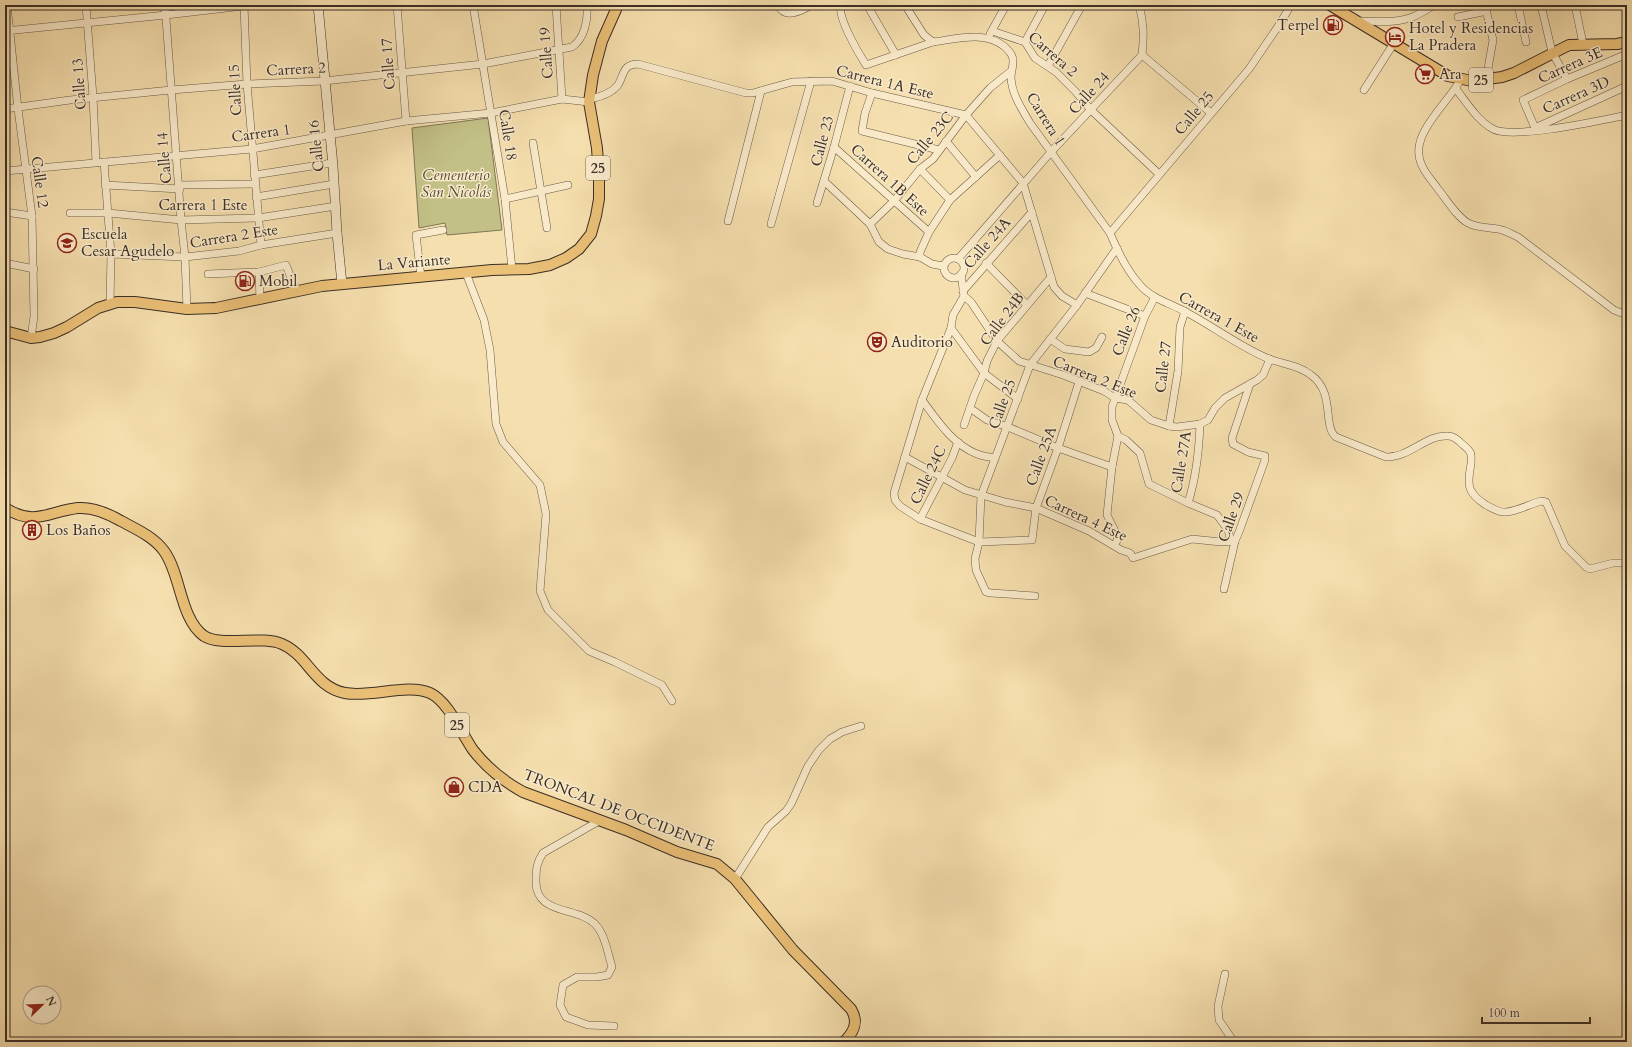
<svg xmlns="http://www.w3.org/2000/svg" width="1632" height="1047" font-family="Cardo,serif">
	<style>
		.green { fill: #c2c086; stroke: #7e7756 }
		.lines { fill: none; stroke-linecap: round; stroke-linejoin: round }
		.street-casing { stroke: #695a48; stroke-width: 8 }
		.secondary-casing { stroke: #3a2e26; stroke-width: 10 }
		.primary-casing { stroke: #3a2e26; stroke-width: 12 }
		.street { stroke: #f9eaca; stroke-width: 7 }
		.secondary { stroke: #f9eaca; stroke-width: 9 }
		.primary { stroke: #ebc077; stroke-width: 10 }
		.labels { text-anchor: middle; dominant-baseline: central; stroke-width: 3; stroke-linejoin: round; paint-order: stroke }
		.shield { fill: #f9eaca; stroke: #736657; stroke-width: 1 }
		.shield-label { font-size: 14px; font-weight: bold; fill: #3a2e26 }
		.poi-label { font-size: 15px; fill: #3a2e26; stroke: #f9eaca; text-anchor: start }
		.street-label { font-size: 15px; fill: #3a2e26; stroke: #f9eaca }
		.park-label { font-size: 15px; font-style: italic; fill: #554b39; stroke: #f9eaca }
	</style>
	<rect width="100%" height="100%" fill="#f6dfae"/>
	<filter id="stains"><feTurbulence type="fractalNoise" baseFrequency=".005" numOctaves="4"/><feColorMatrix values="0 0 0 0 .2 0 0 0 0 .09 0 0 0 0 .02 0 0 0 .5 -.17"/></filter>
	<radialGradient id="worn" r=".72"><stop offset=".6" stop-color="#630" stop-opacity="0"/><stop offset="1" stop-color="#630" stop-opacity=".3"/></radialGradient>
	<path class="green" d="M488,118l14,112 -55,5 -2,-12 -26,5 -7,-100z"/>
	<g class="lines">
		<g class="street-casing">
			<g id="street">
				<path d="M7,5l11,104 14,107 2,100 -3,22"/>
				<path d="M86,5l7,92 3,65"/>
				<path d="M165,5l16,215 4,37 2,52"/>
				<path d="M244,5l3,79 14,161"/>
				<path d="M397,5l9,116"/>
				<path d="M473,5l32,194 7,70"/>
				<path d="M556,5l6,94"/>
				<path d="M778,5c7,15 23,6 34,0"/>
				<path d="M841,5c-4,12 18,49 25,60l67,-23"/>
				<path d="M867,5l29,50"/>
				<path d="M905,5l19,30 9,7c23,-3 52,-12 72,5 3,3 6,6 7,9 3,6 -1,15 -1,22 1,17 11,31 19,45l80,110c7,17 17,38 30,52 11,13 29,18 44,26 29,15 54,35 85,48 13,5 30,6 42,16 25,18 11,51 25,62l50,20c23,1 41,-23 62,-21 5,0 10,4 13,7 3,3 7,5 9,9 2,3 1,8 1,12 -4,21 -4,29 15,41 6,3 13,8 20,7 12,-1 24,-8 35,-11l5,1 19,44 21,21 4,2 23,-6h14"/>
				<path d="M1485,5l8,35 -7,40"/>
				<path d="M1518,5l8,37"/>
				<path d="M1541,5l11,47 15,27"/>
				<path d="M1575,5l8,39"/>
				<path d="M1458,17l29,-6"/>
				<path d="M1358,21c18,0 39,3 57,-5 6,-3 13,-7 19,-11"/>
				<path d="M5,31l161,-16 86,-10"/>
				<path d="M992,31l33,11 10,16 21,14 19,19 16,19 68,64"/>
				<path d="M990,34l16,-29"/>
				<path d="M1025,42l20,-37"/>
				<path d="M1627,54l-60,25 -44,21 12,28 92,-42"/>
				<path d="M1142,55l69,58"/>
				<path d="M1048,66l34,-61"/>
				<path d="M1461,79c-11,21 -46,51 -42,76 1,13 12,24 19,34 9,11 18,27 30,34 9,5 20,4 30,6 7,1 13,5 20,8l96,73 13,5"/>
				<path d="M1456,89c11,14 21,31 37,40 20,11 109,-9 134,-14"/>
				<path d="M1364,90l30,-47"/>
				<path d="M872,93l-7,20 -3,18 77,19"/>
				<path d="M590,99c10,-2 21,-5 28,-14 6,-9 4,-21 20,-21l108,29h7l39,-11 40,-1 40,12 94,22 57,68 31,104 8,9 15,9"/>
				<path d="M5,109l65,-9 101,-10 76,-6 77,-3 159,-17 89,-17c13,-9 16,-27 15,-42"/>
				<path d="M946,141l30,36"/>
				<path d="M533,143l14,85"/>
				<path d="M834,147l95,85"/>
				<path d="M104,162l7,92 -1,50"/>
				<path d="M920,169l30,31"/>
				<path d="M5,171l247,-22 154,-28 85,-8 71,-14 27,3"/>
				<path d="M254,175l78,-12"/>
				<path d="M824,181l46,43 9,18 9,7 15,5 17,3 12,7 11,2"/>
				<path d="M105,185l75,4"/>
				<path d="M179,185l76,-1"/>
				<path d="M256,197l78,-13"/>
				<path d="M505,199l63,-14"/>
				<path d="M817,203l17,-56 16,-61"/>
				<path d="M5,212l27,4"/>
				<path d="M70,213h38l73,7 77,-2 78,-12"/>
				<path d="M728,221l33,-130"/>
				<path d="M771,224l40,-143"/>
				<path d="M870,224l24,-23 26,-32 13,-10 33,-44 24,-27 21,-17"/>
				<path d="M1110,233l139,-164 30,-44 12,-20"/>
				<path d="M111,254l74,3 54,-6 22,-6 76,-12"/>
				<path d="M920,257v-5l9,-20 21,-32 50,-45"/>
				<circle cx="954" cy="268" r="10"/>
				<path d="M958,259l93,-107 91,-97c2,-18 2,-32 -3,-50"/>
				<path d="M5,263l29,6"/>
				<path d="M986,263l41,42"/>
				<path d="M466,273l18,47 6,30 6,74 7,18 37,43 6,29 -6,77 8,19 41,41 26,11 47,23 10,16"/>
				<path d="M208,274l51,-2"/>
				<path d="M961,274l3,22 -11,19 -2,13 -29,72 -28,93 1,7 5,6 20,13 59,23 53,-2 4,-32 22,-60 21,-66"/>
				<path d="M421,277l-5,-42 27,-5"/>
				<path d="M963,291l69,-79"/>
				<path d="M1085,293l60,23"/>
				<path d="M964,296l7,6 26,39 22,20 44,14 41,16 11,7 13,2 23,20 18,6 8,1 23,-3 8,-4 7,-12 10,-10 32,-18 6,-5 7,-16"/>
				<path d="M260,300l-1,-28 27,-7 10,26"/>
				<path d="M951,328l33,45 34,26"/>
				<path d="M1050,339l15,10 24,3 7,-4 6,-11"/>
				<path d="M922,400c15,20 30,44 55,54 5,2 12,3 18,4"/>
				<path d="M970,408l17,12 21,7 50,21 54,19"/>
				<path d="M964,425l10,-29 10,-23 3,-12 10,-20 54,-64"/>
				<path d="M1169,426l9,-55 2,-44 5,-16"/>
				<path d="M1118,436l8,4 14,13 9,31 39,19 29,12 11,15 3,11"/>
				<path d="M1118,436l-6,-16v-13l33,-91 10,-19"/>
				<path d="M905,457l60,33 40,12 31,6 53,23 32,19 9,3 3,5 59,-19 29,3 14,-1"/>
				<path d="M1188,503c8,-25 11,-52 12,-79"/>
				<path d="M920,519l32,-61 6,-16"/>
				<path d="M1115,546l3,-9 -11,-22 5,-48 6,-31"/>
				<path d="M1224,589l11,-48 4,-9 26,-72v-4l-17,-4 -15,-8 -1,-6 18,-54"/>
				<path d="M1035,596l-44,-3 -5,-1 -10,-22 -1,-11 4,-17 2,-46 49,-131 47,-60 40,-57"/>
				<path d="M599,821l-56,32c-6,9 -7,16 -7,26 -2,37 41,27 59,45 10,10 13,30 17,43l-4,8 -11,2h-20l-14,8 -3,20 6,12 22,8 26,1"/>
				<path d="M735,879l33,-52 18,-16 5,-7 17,-38 11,-16 11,-11 12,-7 19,-6"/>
				<path d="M1225,974l-7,32 1,14 15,22"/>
			</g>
		</g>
		<g class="secondary-casing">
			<path id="secondary" d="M318,5l15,161 4,67 5,51"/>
		</g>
		<g class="primary-casing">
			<g id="primary">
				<path d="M1330,5l118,71 24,5 30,-4 12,-4 55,-28 48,-1 10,-2"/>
				<path d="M5,331l26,7 9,-1 14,-4 13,-6 31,-19 19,-6h18l52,7 29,-1 106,-22 170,-16 37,-1 21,-4 16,-7 13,-9 12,-15 5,-18 3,-17v-21l-2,-30 -8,-46 4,-27 9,-34 16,-36"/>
				<path d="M5,508c30,19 44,3 73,0 14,-1 31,6 43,13 15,8 33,16 43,30 17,23 16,68 40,85 17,11 58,-1 78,8 26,11 32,43 63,49 26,5 62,-10 85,0 18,8 32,41 43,57 14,18 30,31 50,42l103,38 51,22 40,12 18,15 58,71 58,59c8,13 3,23 -7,33"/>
			</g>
		</g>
		<use href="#street" class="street"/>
		<use href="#secondary" class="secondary"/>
		<use href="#primary" class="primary"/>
	</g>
	<defs>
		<g id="fuel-ring" transform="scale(1)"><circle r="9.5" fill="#f9eaca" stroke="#8f2418" stroke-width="1.5"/><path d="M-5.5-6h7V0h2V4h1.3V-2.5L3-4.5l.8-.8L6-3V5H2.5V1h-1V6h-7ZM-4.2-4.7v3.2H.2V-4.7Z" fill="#8f2418"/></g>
		<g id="hotel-ring" transform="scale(1)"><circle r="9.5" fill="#f9eaca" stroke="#8f2418" stroke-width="1.5"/><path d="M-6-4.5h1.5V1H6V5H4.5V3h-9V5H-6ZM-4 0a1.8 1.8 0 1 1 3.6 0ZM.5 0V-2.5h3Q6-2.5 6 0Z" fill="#8f2418"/></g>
		<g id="supermarket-ring" transform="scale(1)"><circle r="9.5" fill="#f9eaca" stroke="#8f2418" stroke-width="1.5"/><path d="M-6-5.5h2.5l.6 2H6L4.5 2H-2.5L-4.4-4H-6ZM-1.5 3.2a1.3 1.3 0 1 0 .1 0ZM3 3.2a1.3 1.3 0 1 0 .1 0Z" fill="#8f2418"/></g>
		<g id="school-ring" transform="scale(1)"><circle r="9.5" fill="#f9eaca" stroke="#8f2418" stroke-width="1.5"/><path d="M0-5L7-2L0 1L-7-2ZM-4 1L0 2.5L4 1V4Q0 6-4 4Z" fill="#8f2418"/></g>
		<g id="theatre-ring" transform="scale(1)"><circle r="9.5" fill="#f9eaca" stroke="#8f2418" stroke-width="1.5"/><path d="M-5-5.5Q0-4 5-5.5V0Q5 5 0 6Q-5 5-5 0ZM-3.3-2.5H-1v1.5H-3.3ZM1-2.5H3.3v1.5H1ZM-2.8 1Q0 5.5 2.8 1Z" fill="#8f2418"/></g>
		<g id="building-ring" transform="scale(1)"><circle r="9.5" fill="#f9eaca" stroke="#8f2418" stroke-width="1.5"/><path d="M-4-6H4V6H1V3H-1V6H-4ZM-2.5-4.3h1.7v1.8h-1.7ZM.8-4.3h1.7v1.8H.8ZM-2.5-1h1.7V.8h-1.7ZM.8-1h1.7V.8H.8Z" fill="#8f2418"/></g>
		<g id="shop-ring" transform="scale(1)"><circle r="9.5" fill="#f9eaca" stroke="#8f2418" stroke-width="1.5"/><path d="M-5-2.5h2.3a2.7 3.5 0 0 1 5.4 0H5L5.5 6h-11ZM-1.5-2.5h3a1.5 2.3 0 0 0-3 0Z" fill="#8f2418"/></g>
	</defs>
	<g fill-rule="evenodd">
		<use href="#fuel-ring" x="1333" y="25"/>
		<use href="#hotel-ring" x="1395" y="37"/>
		<use href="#supermarket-ring" x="1425" y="74"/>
		<use href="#school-ring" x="67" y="243"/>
		<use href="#fuel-ring" x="245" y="281"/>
		<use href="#theatre-ring" x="877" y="342"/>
		<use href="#building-ring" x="32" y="530"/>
		<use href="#shop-ring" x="454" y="787"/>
	</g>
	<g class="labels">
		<g class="shield">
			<rect x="1469" y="68" width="24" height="24" rx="3"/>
			<rect x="586" y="156" width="24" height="24" rx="3"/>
			<rect x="445" y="713" width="24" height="24" rx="3"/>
		</g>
		<g class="shield-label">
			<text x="1481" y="80">25</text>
			<text x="598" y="168">25</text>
			<text x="457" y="725">25</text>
		</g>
		<g class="poi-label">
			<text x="1319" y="25" text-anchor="end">Terpel</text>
			<text x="1409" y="28">Hotel y Residencias<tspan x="1409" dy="17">La Pradera</tspan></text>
			<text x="1439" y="74">Ara</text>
			<text x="81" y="234">Escuela<tspan x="81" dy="17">Cesar Agudelo</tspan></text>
			<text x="259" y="281">Mobil</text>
			<text x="891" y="342">Auditorio</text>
			<text x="46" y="530">Los Baños</text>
			<text x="468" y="787">CDA</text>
		</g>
		<g class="street-label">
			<text transform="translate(546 53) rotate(-94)">Calle 19</text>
			<text transform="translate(1053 54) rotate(41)">Carrera 2</text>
			<text transform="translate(388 64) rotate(-94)">Calle 17</text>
			<text transform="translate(1570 65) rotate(-24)">Carrera 3E</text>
			<text transform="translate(296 69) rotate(-3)">Carrera 2</text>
			<text transform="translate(885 82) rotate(14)">Carrera 1A Este</text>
			<text transform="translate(79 84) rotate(-94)">Calle 13</text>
			<text transform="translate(235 90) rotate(-93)">Calle 15</text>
			<text transform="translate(1089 93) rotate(-47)">Calle 24</text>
			<text transform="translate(1576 95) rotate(-24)">Carrera 3D</text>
			<text transform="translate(1194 113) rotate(-50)">Calle 25</text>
			<text transform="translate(1046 119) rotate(58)">Carrera 1</text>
			<text transform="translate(261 133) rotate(-8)">Carrera 1</text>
			<text transform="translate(508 135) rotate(81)">Calle 18</text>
			<text transform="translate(930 138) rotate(-50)">Calle 23C</text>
			<text transform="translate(822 141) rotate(-75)">Calle 23</text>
			<text transform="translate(316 146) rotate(-96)">Calle 16</text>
			<text transform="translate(164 158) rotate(-95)">Calle 14</text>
			<text transform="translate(890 180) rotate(42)">Carrera 1B Este</text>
			<text transform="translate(40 182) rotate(82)">Calle 12</text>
			<text x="203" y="205">Carrera 1 Este</text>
			<text transform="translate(234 236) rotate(-9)">Carrera 2 Este</text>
			<text transform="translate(987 243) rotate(-49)">Calle 24A</text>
			<text transform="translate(414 262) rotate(-5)">La Variante</text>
			<text transform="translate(1219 317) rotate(29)">Carrera 1 Este</text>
			<text transform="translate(1002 319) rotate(-53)">Calle 24B</text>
			<text transform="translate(1126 331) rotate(-68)">Calle 26</text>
			<text transform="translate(1163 367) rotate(-84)">Calle 27</text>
			<text transform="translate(1095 377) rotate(22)">Carrera 2 Este</text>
			<text transform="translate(1002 404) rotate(-70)">Calle 25</text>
			<text transform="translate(1041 456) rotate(-70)">Calle 25A</text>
			<text transform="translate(1181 462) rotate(-81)">Calle 27A</text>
			<text transform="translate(928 475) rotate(-64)">Calle 24C</text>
			<text transform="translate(1231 517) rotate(-71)">Calle 29</text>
			<text transform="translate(1086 518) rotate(25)">Carrera 4 Este</text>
			<text transform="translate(619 810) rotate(21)">TRONCAL DE OCCIDENTE</text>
		</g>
		<g class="park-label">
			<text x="456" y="175">Cementerio<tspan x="456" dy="17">San Nicolás</tspan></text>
		</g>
	</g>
	<rect width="1632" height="1047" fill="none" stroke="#f6dfae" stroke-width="20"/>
	<rect x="6" y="6" width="1620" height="1035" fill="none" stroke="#3a2e26" stroke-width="2"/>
	<rect x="10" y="10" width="1612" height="1027" fill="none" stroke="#3a2e26"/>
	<g transform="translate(42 1005) rotate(67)"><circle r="19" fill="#f9eaca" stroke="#ad9f88"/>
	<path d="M0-3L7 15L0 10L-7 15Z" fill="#8f2418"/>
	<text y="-6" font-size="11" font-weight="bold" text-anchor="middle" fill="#3a2e26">N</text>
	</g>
	<path d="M1482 1017v6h108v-6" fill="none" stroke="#3a2e26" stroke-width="2"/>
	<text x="1488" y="1017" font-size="12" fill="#3a2e26" stroke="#f9eaca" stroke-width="3" paint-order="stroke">100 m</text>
	<rect width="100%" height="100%" filter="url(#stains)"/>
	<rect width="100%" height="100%" fill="url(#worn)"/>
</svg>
